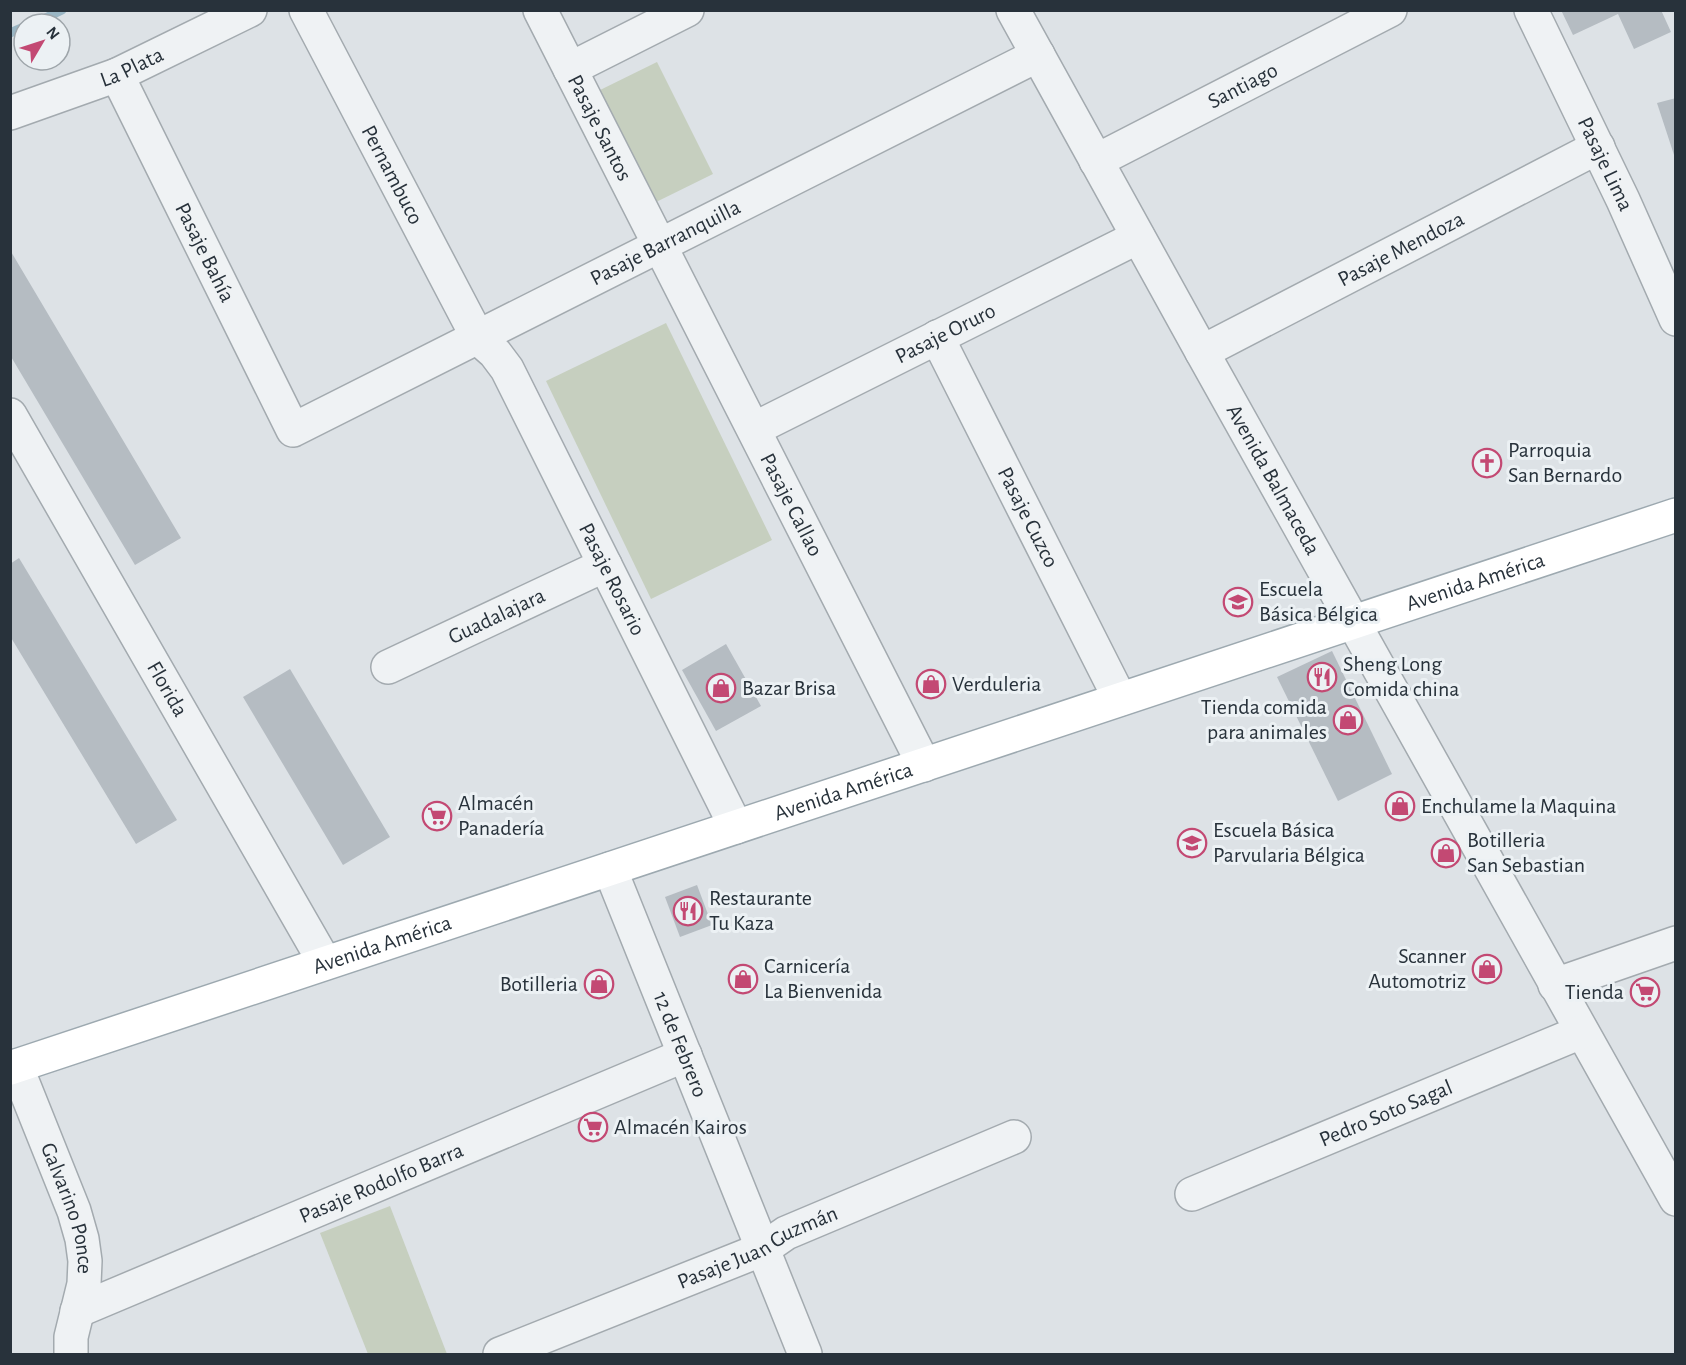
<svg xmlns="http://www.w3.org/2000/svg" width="1686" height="1365" font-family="'Alegreya Sans',sans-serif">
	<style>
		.green { fill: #c6cfbf }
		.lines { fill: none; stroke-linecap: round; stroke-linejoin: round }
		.stream { stroke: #9ab6c4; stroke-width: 9 }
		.building { fill: #b5bcc2 }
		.minor-casing { stroke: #a3aaaf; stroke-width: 36 }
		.major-casing { stroke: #9da9b0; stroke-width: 36 }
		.minor { stroke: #eff2f4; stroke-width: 33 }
		.major { stroke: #fff; stroke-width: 33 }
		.labels { text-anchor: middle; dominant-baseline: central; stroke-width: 6; stroke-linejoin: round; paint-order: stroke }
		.street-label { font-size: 22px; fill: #28323b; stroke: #ecf1f4 }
		.poi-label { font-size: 22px; fill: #28323b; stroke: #ecf1f4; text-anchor: start }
	</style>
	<rect width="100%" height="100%" fill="#dde2e6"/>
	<g class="green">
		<path d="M657,62l56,112 -63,31 -56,-112z"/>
		<path d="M666,323l106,217 -121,59 -105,-218z"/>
		<path d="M390,1206l57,148h-79l-48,-121z"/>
	</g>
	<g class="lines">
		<g class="stream">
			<path d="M33,24l29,-14"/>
			<path d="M10,33l14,-6"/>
		</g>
	</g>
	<g class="building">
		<path d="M1561,10h100l10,22 -37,17 -16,-35 -45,21z"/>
		<path d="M1676,98v60h-1l-18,-55z"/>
		<path d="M10,250l171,288 -46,27 -125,-210z"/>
		<path d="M19,558l158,262 -41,24 -126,-208v-72z"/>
		<path d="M726,644l35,62 -45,25 -34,-61z"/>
		<path d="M1332,651l60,123 -54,27 -61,-124z"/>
		<path d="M290,669l100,168 -47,28 -100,-168z"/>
		<path d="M697,885l15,40 -32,12 -15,-40z"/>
	</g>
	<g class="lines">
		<g class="minor-casing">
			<g id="minor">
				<path id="s1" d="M306,10l172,328 17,15 12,16 229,458"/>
				<path id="s2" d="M540,10l384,755"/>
				<path id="s3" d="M1013,10l189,342 474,847"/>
				<path id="s4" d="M1531,10l92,190 53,119"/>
				<path d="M570,69l117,-59"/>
				<path id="s5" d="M117,75l176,355 745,-375"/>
				<path id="s6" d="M10,113l107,-38 133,-65"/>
				<path id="s7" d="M1096,161l294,-151"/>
				<path id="s8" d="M937,337l183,362"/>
				<path id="s9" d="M1202,352l396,-205"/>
				<path id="s10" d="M10,415l315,548"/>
				<path id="s11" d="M754,429l384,-192"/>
				<path id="s12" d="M388,667l217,-102"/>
				<path id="s13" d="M610,869l195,485"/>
				<path d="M1555,985l121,-42"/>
				<path id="s14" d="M16,1066l58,145 8,28 3,22 -1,23 -13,53v17"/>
				<path id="s15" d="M1192,1194l389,-162"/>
				<path id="s16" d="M77,1311l608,-256"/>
				<path id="s17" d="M500,1354l263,-105 23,-16 228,-96"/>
			</g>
		</g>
		<g class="major-casing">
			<g id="major">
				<path id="s18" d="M10,1068l1666,-553"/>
			</g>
		</g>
		<use href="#minor" class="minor"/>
		<use href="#major" class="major"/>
	</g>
	<defs>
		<g id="church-ring" transform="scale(1.5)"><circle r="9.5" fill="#ecf1f4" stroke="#c34973" stroke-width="1.5"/><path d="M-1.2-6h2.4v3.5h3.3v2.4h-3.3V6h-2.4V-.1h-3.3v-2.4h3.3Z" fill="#c34973"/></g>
		<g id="school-ring" transform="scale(1.5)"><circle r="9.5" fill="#ecf1f4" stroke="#c34973" stroke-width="1.5"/><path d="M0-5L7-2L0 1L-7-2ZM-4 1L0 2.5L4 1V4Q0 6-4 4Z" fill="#c34973"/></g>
		<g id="restaurant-ring" transform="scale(1.5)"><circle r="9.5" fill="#ecf1f4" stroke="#c34973" stroke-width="1.5"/><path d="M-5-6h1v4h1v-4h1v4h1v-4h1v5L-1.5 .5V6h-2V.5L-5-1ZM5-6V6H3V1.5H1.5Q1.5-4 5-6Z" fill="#c34973"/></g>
		<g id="shop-ring" transform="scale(1.5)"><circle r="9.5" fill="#ecf1f4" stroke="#c34973" stroke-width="1.5"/><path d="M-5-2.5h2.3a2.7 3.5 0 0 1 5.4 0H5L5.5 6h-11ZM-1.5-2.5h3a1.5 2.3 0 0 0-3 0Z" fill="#c34973"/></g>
		<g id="supermarket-ring" transform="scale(1.5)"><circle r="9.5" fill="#ecf1f4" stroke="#c34973" stroke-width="1.5"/><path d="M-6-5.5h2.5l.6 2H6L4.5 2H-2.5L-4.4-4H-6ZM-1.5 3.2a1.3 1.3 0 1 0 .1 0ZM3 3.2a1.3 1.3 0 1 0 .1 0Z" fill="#c34973"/></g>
	</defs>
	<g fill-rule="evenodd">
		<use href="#church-ring" x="1487" y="463"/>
		<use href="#school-ring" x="1238" y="602"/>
		<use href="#restaurant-ring" x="1322" y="677"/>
		<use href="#shop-ring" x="931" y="684"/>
		<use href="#shop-ring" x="721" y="688"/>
		<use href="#shop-ring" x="1348" y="720"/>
		<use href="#shop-ring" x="1400" y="806"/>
		<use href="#supermarket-ring" x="437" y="816"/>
		<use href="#school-ring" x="1192" y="843"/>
		<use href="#shop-ring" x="1446" y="853"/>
		<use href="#restaurant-ring" x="688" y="911"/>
		<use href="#shop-ring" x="1487" y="969"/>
		<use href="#shop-ring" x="743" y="979"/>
		<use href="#shop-ring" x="599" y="984"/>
		<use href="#supermarket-ring" x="1645" y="992"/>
		<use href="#supermarket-ring" x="593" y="1127"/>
	</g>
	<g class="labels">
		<g class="street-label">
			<text stroke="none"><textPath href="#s6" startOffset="130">La Plata</textPath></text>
			<text stroke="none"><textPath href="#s7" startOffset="165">Santiago</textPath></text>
			<text stroke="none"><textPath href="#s2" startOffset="132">Pasaje Santos</textPath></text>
			<text stroke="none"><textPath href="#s4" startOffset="171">Pasaje Lima</textPath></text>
			<text stroke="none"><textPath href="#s1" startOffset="186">Pernambuco</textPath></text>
			<text stroke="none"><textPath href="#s5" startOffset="813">Pasaje Barranquilla</textPath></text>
			<text stroke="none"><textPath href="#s9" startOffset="224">Pasaje Mendoza</textPath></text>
			<text stroke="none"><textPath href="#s5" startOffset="198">Pasaje Bahía</textPath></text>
			<text stroke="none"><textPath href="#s11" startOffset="214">Pasaje Oruro</textPath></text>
			<text stroke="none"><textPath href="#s3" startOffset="537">Avenida Balmaceda</textPath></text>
			<text stroke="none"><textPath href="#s2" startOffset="555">Pasaje Callao</textPath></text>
			<text stroke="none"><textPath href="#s8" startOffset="202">Pasaje Cuzco</textPath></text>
			<text stroke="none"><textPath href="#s1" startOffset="648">Pasaje Rosario</textPath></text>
			<text stroke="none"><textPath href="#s18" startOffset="1544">Avenida América</textPath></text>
			<text stroke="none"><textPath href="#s12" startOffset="120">Guadalajara</textPath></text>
			<text stroke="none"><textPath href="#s10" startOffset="316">Florida</textPath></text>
			<text stroke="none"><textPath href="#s18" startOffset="878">Avenida América</textPath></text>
			<text stroke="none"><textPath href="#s18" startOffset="392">Avenida América</textPath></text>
			<text stroke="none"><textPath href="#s13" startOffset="189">12 de Febrero</textPath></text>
			<text stroke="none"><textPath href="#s15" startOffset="210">Pedro Soto Sagal</textPath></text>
			<text stroke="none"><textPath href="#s16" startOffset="330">Pasaje Rodolfo Barra</textPath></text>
			<text stroke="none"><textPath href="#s14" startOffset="152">Galvarino Ponce</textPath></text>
			<text stroke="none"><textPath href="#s17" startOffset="279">Pasaje Juan Guzmán</textPath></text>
		</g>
		<g class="poi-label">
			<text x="1508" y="450">Parroquia<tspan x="1508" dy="25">San Bernardo</tspan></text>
			<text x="1259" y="589">Escuela<tspan x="1259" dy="25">Básica Bélgica</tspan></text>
			<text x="1343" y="664">Sheng Long<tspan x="1343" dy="25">Comida china</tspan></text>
			<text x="952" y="684">Verduleria</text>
			<text x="742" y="688">Bazar Brisa</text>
			<text x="1327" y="707" text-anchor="end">Tienda comida<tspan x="1327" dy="25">para animales</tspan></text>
			<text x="458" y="803">Almacén<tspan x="458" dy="25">Panadería</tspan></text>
			<text x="1421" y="806">Enchulame la Maquina</text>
			<text x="1213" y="830">Escuela Básica<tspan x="1213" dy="25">Parvularia Bélgica</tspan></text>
			<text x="1467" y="840">Botilleria<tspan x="1467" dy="25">San Sebastian</tspan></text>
			<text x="709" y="898">Restaurante<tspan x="709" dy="25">Tu Kaza</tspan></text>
			<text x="1466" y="956" text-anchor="end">Scanner<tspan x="1466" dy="25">Automotriz</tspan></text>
			<text x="764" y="966">Carnicería<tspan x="764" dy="25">La Bienvenida</tspan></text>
			<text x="578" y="984" text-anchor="end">Botilleria</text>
			<text x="1624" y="992" text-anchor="end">Tienda</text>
			<text x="614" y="1127">Almacén Kairos</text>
		</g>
	</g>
	<rect width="1686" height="1365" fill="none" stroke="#28323b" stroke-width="24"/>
	<g transform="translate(42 42) rotate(51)"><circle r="28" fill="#ecf1f4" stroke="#9ea5aa" stroke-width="1.5"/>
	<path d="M0-4.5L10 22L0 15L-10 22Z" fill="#c34973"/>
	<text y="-9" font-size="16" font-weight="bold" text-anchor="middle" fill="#28323b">N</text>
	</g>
</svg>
